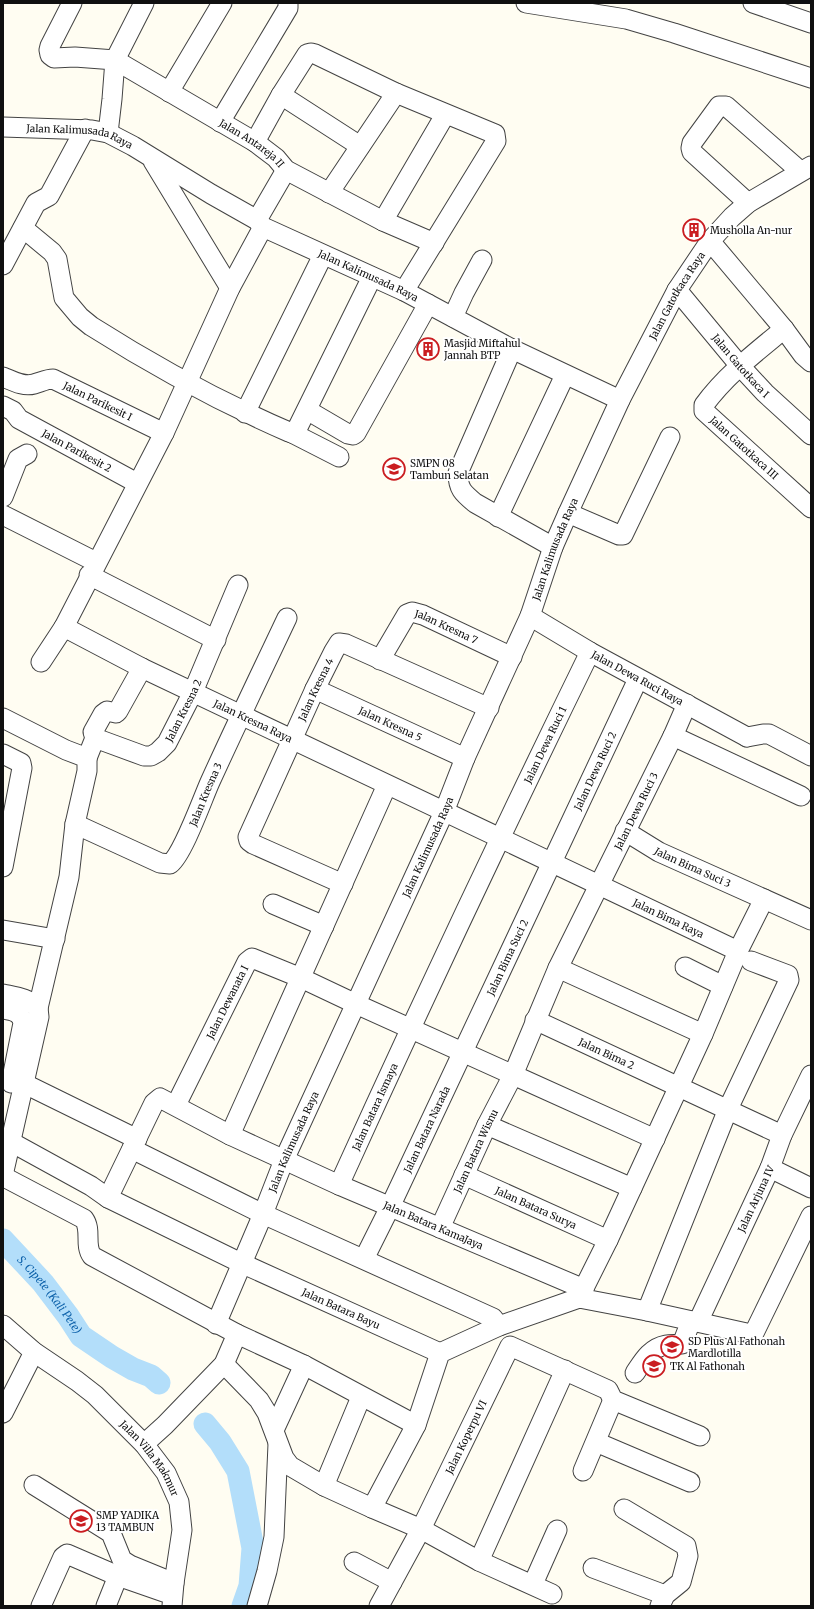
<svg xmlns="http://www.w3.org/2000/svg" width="814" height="1609" font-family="Merriweather,serif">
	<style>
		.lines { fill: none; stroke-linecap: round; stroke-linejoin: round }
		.river { stroke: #b3defa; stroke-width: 23 }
		.minor-casing { stroke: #434343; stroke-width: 21 }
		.minor { stroke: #fff; stroke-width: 19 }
		.labels { text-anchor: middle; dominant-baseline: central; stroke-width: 4; stroke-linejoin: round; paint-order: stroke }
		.street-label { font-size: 10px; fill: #101010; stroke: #fff }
		.poi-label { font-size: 10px; fill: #101010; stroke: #fff; text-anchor: start }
		.water-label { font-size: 11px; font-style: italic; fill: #0f63ab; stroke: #fff }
	</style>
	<rect width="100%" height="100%" fill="#fffdf2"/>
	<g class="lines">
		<g class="river">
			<path id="s1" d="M3,1240l40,43 25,33 13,20 31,21 21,12 18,7 8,7"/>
			<path d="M205,1424l15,18 18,29 15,77 -3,38 -7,20"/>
		</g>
		<g class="minor-casing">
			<g id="minor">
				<path id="s2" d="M72,3l-22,43 -1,4 1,5 4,3 21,-1 40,3 140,82 21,16 10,12 97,51 51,22"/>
				<path d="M526,3l100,16 48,14 137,45"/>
				<path d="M753,3l58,20"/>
				<path d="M169,92l53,-89"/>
				<path d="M281,95l79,51"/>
				<path d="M220,122l68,-114v-5"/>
				<path id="s3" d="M3,127l89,3 16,3 25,13 78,48 46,26 6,7 141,64 108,58 108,51"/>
				<path d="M108,133l4,-34 3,-39 29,-57"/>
				<path d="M255,142l26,-47 26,-41 4,-1 4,1 81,39 99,41 1,7 -92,150"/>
				<path d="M153,161l77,127"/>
				<path d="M329,193l67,-100"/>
				<path d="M748,203l-56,-51 -1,-4 1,-5 27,-37h7l74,65"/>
				<path d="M257,220l29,-50"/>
				<path d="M383,221l62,-106"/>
				<path d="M23,228l29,24 5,7 7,39 16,19 11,9c63,40 129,76 198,106l3,1 5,-4 75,-152"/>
				<path d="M710,241l74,88 19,26 8,7"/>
				<path d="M3,265l33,-62 13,-7 36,-67"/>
				<path id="s4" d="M677,290l63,76 25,27 46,42"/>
				<path d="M453,317l11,-24 18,-33"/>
				<path id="s5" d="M784,329c-29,24 -58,46 -80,76v6l107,97"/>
				<path d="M512,349l-54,124c0,16 5,20 17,30l78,44"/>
				<path id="s6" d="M3,377c10,4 20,10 31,7 7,-2 13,-5 19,-5l111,54"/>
				<path id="s7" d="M3,406l10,5 6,8 118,64"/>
				<path d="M307,410l41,24 5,1 3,-2 72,-129"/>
				<path d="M245,413l78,-158"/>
				<path d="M292,433l47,24"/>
				<path d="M3,497l15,-38 9,-5"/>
				<path d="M568,513l51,22h4l47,-98"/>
				<path d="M3,515l93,47"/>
				<path d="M498,517l67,-142"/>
				<path d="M89,575l127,65"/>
				<path id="s8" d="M530,616l60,36 157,85"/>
				<path id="s9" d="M64,627l78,41 596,283"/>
				<path id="s10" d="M380,660l27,-46 5,-2 11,3 89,42"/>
				<path d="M41,662l23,-35 100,-194 66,-145 33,-61"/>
				<path id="s11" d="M315,689l150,69"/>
				<path d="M3,718l63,32 21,8v13l-12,53 -6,53 -31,131"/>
				<path d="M673,736l128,60"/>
				<path d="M747,737l16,-3h6l42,22"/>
				<path d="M95,738l-2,-6 10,-18 4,-3 9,2 2,-2 24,-43"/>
				<path d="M3,754l18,9 1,5 -19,99"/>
				<path id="s12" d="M87,758l8,-20 49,18h7l7,-4 9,-9 26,-51 45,-107"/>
				<path id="s13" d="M75,824l85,39 10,1c13,-10 32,-64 40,-82 25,-55 51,-109 77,-164"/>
				<path id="s14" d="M625,831l34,21 152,68"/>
				<path id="s15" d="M343,884l-90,-40 -4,-3 -1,-4 67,-148 19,-38 5,-8 7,1 143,64"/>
				<path d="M273,904l51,22"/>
				<path d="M3,930l52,9"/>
				<path d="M685,967l38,19"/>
				<path d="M558,968l145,66"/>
				<path d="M3,994c14,3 25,4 35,14l1,9 -35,154 2,7 78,41c8,11 0,26 8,37l145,78 -13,30 -59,61 -21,19"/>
				<path d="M3,1009c10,2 18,3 20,14l-12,60"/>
				<path id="s16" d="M535,1020l247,115"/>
				<path d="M23,1083l114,56"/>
				<path id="s17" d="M176,1105l71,-143 5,-4 49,20 55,26 299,135"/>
				<path d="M487,1125l145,63"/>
				<path d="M230,1135l157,-350"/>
				<path id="s18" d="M3,1142h8l80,44 17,12 133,65 199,90"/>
				<path d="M132,1149l131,65 230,104 6,8"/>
				<path d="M770,1168l41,20"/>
				<path id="s19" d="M464,1175l144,65"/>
				<path id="s20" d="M339,1185c81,-179 165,-357 251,-533"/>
				<path id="s21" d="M108,1198l46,-95 6,-5 70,37 109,50 245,104"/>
				<path id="s22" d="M440,1228l47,-103 26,-50 45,-107 115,-232 14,-32"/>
				<path id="s23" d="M364,1259l26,-52 248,-528"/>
				<path d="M579,1298l29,-58 95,-206 35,-83 26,-52"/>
				<path d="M647,1311l81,-202 61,-129 -1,-5 -37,-14"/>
				<path id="s24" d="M698,1322l72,-154 12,-33 29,-60"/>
				<path id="s25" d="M216,1324l47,-110 21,-54 160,-348 21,-54 65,-142 23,-69 15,-34 52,-113 57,-110 33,-49 22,-24 16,-14 63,-37"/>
				<path id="s26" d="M3,1325l31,27 43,29 18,14 49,49 22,29 13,29 3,28 -8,53 -2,23"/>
				<path d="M237,1334l67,31 112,60"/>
				<path d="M224,1364l35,36 8,13 17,45 6,8 34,20 48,22 49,21 58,32 73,33"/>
				<path d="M635,1373c8,-12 15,-25 31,-28 5,-1 11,0 16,-1l9,-23"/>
				<path d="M3,1413l31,-61"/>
				<path d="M274,1430l30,-65"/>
				<path d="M596,1442l94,40"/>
				<path d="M583,1471l30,-71"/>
				<path d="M34,1485l77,48 11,27 8,5 44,18"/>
				<path d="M324,1486l37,-89"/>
				<path d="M372,1508l44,-83 24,-72 59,-27 80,-28 68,13 104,23 3,-1 57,-117"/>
				<path d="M624,1509l62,37 2,10 -7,26 -16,13 -5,11"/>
				<path d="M479,1561l86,-191"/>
				<path d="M354,1562l38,20"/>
				<path d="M593,1568l72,27"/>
				<path d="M533,1584l24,-54"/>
				<path d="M41,1606l22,-49 4,-3 51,22 46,16"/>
				<path d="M106,1606l12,-30"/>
				<path d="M257,1606l10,-35 7,-34 4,-93"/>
				<path id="s27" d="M379,1606l42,-77 89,-183 98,44 5,10 87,36"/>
			</g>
		</g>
		<use href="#minor" class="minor"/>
	</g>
	<defs>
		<g id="building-ring" transform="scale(1.15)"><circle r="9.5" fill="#fff" stroke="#ca1d21" stroke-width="1.5"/><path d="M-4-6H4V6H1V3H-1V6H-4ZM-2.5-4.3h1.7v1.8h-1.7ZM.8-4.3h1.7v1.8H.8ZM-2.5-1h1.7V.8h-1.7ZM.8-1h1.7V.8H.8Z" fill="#ca1d21"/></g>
		<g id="school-ring" transform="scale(1.15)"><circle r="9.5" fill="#fff" stroke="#ca1d21" stroke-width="1.5"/><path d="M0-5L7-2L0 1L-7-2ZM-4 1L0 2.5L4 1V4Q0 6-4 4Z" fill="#ca1d21"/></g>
	</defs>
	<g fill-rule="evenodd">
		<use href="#building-ring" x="694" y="230"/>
		<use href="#building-ring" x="428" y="349"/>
		<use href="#school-ring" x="394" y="469"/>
		<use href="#school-ring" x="672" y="1347"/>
		<use href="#school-ring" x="654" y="1366"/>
		<use href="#school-ring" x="81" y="1521"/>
	</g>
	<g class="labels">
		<g class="street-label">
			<text stroke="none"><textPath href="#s3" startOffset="78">Jalan Kalimusada Raya</textPath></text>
			<text stroke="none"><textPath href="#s2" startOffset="284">Jalan Antareja II</textPath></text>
			<text stroke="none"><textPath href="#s3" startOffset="403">Jalan Kalimusada Raya</textPath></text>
			<text stroke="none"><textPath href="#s25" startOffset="1128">Jalan Gatotkaca Raya</textPath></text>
			<text stroke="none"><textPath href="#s4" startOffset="99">Jalan Gatotkaca I</textPath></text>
			<text stroke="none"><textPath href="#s6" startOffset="102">Jalan Parikesit I</textPath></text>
			<text stroke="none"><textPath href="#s5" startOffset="171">Jalan Gatotkaca III</textPath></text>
			<text stroke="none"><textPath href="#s7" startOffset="87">Jalan Parikesit 2</textPath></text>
			<text stroke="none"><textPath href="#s25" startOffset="846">Jalan Kalimusada Raya</textPath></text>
			<text stroke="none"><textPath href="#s10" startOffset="96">Jalan Kresna 7</textPath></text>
			<text stroke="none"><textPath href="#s8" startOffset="124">Jalan Dewa Ruci Raya</textPath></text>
			<text stroke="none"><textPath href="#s15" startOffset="270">Jalan Kresna 4</textPath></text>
			<text stroke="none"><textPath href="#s12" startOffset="138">Jalan Kresna 2</textPath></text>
			<text stroke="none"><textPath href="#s9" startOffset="211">Jalan Kresna Raya</textPath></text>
			<text stroke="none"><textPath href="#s11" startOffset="83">Jalan Kresna 5</textPath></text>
			<text stroke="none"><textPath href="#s20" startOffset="486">Jalan Dewa Ruci 1</textPath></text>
			<text stroke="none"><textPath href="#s23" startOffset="540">Jalan Dewa Ruci 2</textPath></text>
			<text stroke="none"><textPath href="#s13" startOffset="182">Jalan Kresna 3</textPath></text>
			<text stroke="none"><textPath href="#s22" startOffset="461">Jalan Dewa Ruci 3</textPath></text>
			<text stroke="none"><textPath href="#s25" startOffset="522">Jalan Kalimusada Raya</textPath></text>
			<text stroke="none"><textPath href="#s14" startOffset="77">Jalan Bima Suci 3</textPath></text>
			<text stroke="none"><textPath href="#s9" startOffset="671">Jalan Bima Raya</textPath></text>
			<text stroke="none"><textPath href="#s23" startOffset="334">Jalan Bima Suci 2</textPath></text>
			<text stroke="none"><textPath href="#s17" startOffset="115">Jalan Dewanata I</textPath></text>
			<text stroke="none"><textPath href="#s16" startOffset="79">Jalan Bima 2</textPath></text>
			<text stroke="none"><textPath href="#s20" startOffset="86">Jalan Batara Ismaya</textPath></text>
			<text stroke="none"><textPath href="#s23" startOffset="144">Jalan Batara Narada</textPath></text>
			<text stroke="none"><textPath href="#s25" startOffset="198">Jalan Kalimusada Raya</textPath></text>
			<text stroke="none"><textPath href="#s22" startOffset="85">Jalan Batara Wisnu</textPath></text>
			<text stroke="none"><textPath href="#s24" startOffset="136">Jalan Arjuna IV</textPath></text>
			<text stroke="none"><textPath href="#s19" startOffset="79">Jalan Batara Surya</textPath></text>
			<text stroke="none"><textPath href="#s21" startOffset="415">Jalan Batara KamaJaya</textPath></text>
			<text stroke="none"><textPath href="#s18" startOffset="378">Jalan Batara Bayu</textPath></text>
			<text stroke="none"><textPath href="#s27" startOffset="190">Jalan Koperpu VI</textPath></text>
			<text stroke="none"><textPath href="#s26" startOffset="200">Jalan Villa Makmur</textPath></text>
		</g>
		<g class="poi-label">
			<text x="710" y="230">Musholla An-nur</text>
			<text x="444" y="343">Masjid Miftahul<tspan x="444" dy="12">Jannah BTP</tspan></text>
			<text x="410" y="463">SMPN 08<tspan x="410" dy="12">Tambun Selatan</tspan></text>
			<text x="688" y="1341">SD Plus Al Fathonah<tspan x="688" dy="12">Mardlotilla</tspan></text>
			<text x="670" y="1366">TK Al Fathonah</text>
			<text x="96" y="1515">SMP YADIKA<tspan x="96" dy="12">13 TAMBUN</tspan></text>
		</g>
		<g class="water-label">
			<text stroke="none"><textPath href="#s1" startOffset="72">S. Cipete (Kali Pete)</textPath></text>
		</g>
	</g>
	<rect width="814" height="1609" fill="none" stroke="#101010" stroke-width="8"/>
</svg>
